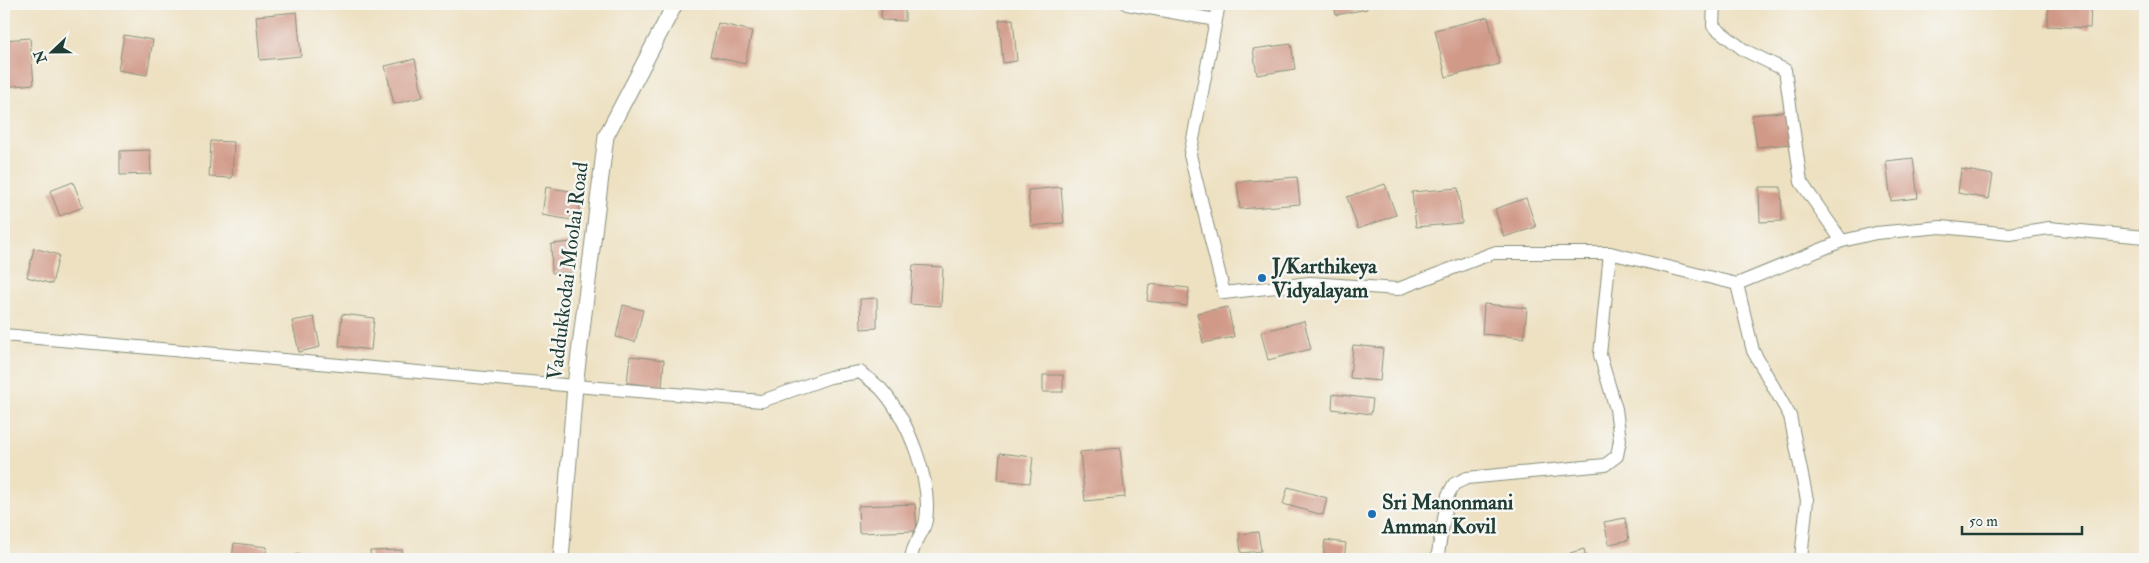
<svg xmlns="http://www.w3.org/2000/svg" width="2149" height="563" font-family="'IM FELL Double Pica',serif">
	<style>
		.building { fill: #d19a88 }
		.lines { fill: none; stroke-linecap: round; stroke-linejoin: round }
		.minor-casing { stroke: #868f7b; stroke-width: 14 }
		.tertiary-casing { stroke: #868f7b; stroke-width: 17 }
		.minor { stroke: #fff; stroke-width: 12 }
		.tertiary { stroke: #fff; stroke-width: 15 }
		.poi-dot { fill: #1f6fb2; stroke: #f6f6f2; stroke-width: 2 }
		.labels { text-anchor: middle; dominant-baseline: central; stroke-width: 5; stroke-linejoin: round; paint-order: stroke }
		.poi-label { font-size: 21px; font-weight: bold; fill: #1f3d34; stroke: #f6f6f2; text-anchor: start }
		.street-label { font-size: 21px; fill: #1f3d34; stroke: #f6f6f2 }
	</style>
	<rect width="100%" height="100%" fill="#f6f6f2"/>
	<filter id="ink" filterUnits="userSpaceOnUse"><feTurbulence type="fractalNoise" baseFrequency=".02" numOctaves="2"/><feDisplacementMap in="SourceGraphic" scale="10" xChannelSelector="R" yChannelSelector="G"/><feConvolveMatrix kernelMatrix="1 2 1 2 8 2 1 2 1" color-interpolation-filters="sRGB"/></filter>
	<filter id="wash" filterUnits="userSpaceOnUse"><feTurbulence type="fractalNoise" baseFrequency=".0096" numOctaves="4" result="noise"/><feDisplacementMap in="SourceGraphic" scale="20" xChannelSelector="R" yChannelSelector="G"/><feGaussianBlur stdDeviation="1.12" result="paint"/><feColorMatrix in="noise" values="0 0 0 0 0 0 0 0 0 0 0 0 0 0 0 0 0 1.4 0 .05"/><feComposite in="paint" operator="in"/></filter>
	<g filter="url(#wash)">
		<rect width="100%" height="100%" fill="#eee1c2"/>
		<g id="blocks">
			<g class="building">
				<path d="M882,4h23v17l-24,-1z"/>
				<path d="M1334,4h32l1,5 -31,6z"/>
				<path d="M2049,4h42l-1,24 -43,-2z"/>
				<path d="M297,12l4,44 -41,4 -4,-44z"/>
				<path d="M1488,17l12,47 -54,13 -11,-47z"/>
				<path d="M1013,19l4,42 -14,2 -4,-43z"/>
				<path d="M718,23l34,8 -7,33 -35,-8z"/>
				<path d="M124,35l29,5 -6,35 -29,-5z"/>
				<path d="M30,38l4,46 -30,3v-47z"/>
				<path d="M1291,44l4,25 -38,6 -4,-26z"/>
				<path d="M415,59l8,38 -29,7 -9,-38z"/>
				<path d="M1790,111l1,33 -34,3 -5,-32z"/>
				<path d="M211,141l23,1 -2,36 -23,-1z"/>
				<path d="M150,150l1,24 -31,1v-24z"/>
				<path d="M1913,158l5,40 -27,3 -5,-40z"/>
				<path d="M1961,169l32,6 -4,24 -31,-6z"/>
				<path d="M1297,177l3,27 -60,5 -3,-27z"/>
				<path d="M73,182l10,25 -23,9 -10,-25z"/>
				<path d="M1385,184l11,31 -38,14 -11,-32z"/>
				<path d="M546,187l36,6 -5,28 -35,-6z"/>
				<path d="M1061,187l3,36 -33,3 -3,-36z"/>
				<path d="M1759,187h22l1,34 -22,1z"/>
				<path d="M1458,188l4,35 -46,4 -4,-35z"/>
				<path d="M1526,198l10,29 -32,10 -9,-28z"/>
				<path d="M572,242l2,30 -22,1 -1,-29z"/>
				<path d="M34,248l25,7 -7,29 -25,-7z"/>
				<path d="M913,265l30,2 -2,39 -31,-2z"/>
				<path d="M1149,284l40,4 -2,18 -40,-5z"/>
				<path d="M877,298v30l-16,1 -1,-30z"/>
				<path d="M1484,304l43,4 -3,30 -42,-4z"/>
				<path d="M623,305l20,5 -8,32 -19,-5z"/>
				<path d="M1228,307l6,30 -31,6 -6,-30z"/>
				<path d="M342,314l32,4 -3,32 -32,-4z"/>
				<path d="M314,317l6,30 -21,5 -7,-31z"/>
				<path d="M1304,321l7,28 -43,11 -7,-28z"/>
				<path d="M1353,345l30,3 -3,33 -30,-3z"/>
				<path d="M630,356l34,4 -2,27 -35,-4z"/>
				<rect x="1043" y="375" width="20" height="17"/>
				<path d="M1333,394l40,5 -2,15 -39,-5z"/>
				<path d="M1120,448l5,49 -40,4 -5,-49z"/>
				<path d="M1000,453l33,4 -3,26 -32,-3z"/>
				<path d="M1288,487l39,11 -4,17 -40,-11z"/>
				<path d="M915,504l2,27 -58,2 -1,-27z"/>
				<path d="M1625,518l4,22 -20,4 -5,-22z"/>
				<path d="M1258,532l3,19 -20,2 -2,-19z"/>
				<path d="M1325,540l21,3 -2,16h-21z"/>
				<path d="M234,543l33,4 -2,12h-33z"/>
				<path d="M1584,549l2,10h-15l-1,-6z"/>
				<path d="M402,550v9h-31l-1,-8z"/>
				<path d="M296,554l20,5h-21z"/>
			</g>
		</g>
	</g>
	<g filter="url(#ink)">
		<use href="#blocks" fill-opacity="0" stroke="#868f7b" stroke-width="1"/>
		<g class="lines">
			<g class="minor-casing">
				<g id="minor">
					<path d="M1127,4l89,16"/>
					<path d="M1219,4l-29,151 34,138 86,-10 88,6 95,-36h117l127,31 105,-43 34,-8 65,-6 69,7 39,-6 96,9"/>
					<path d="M1714,4l-1,22 31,24 41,20 16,112 41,59"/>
					<path d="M1737,284l16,67 37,65 17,84 -6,59"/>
					<path d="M4,335l571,51 187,15 68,-24 30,-5c7,6 15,11 21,17 27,30 51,91 45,131 -2,14 -14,23 -15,39"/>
					<path d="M1437,559l11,-64 6,-11 13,-6 138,-13 12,-9 3,-16 -4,-31 -16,-54 10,-102"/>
				</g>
			</g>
			<g class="tertiary-casing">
				<path id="tertiary" d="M561,559l14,-173 31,-250 69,-132"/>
			</g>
			<use href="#minor" class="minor"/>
			<use href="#tertiary" class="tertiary"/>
		</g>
	</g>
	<g class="poi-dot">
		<circle cx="1262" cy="278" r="5"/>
		<circle cx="1372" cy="514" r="5"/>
	</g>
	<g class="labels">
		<g class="poi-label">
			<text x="1272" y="266">J/Karthikeya<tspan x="1272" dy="24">Vidyalayam</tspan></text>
			<text x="1382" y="502">Sri Manonmani<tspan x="1382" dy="24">Amman Kovil</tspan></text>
		</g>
		<g class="street-label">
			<text transform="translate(568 271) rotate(-83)">Vaddukkodai Moolai Road</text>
		</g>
	</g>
	<rect width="2149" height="563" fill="none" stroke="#f6f6f2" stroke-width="20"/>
	<g transform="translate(52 52) rotate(248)" stroke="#f6f6f2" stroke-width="4" paint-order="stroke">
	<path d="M0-4L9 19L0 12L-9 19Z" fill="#1f3d34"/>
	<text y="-8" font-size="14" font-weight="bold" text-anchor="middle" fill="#1f3d34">N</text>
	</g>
	<path d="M1962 526v8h120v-8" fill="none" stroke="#1f3d34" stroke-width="2.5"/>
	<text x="1969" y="526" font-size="15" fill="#1f3d34" stroke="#f6f6f2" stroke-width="4" paint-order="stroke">50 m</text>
</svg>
